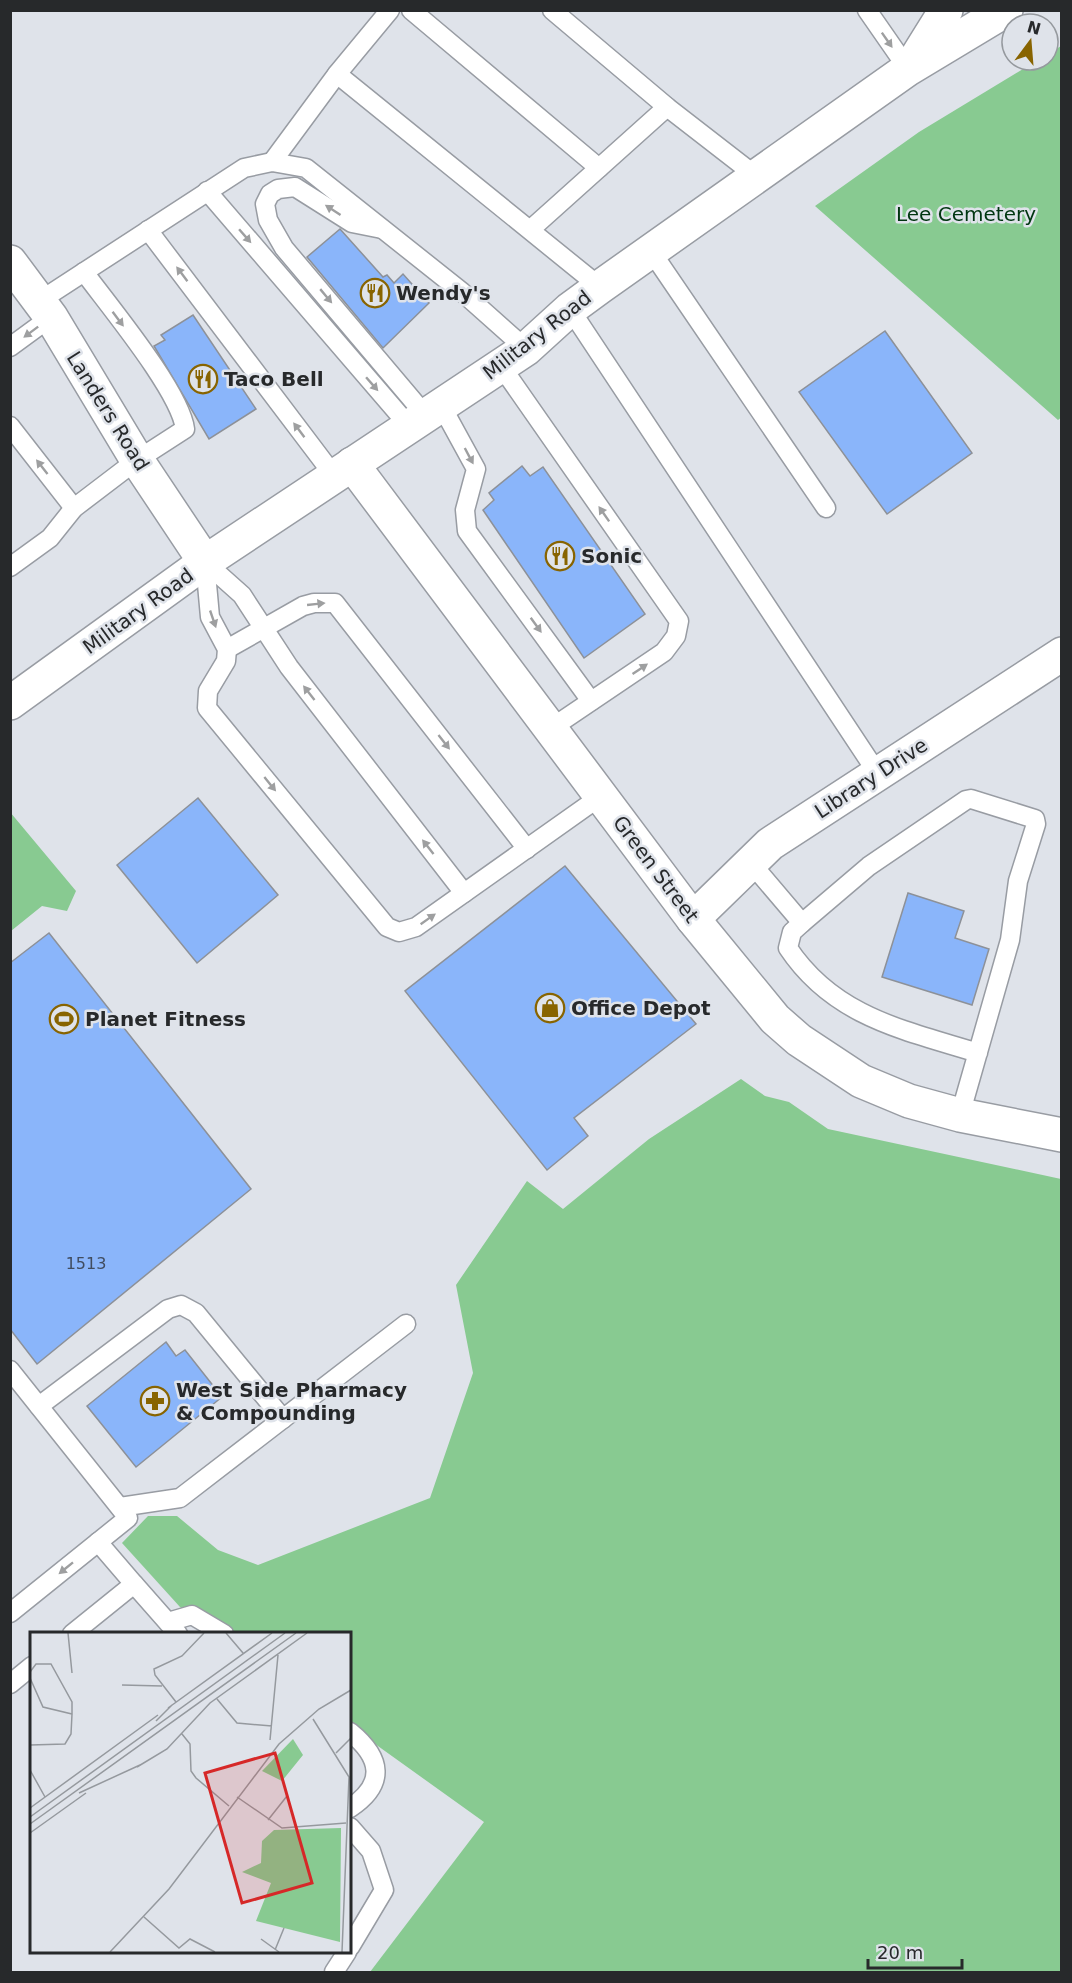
<svg xmlns="http://www.w3.org/2000/svg" width="1072" height="1983" font-family="'DejaVu Sans',sans-serif">
	<style>
		.green { fill: #88ca91 }
		.building { fill: #8ab5fa; stroke: #8d9198; stroke-width: 1.5 }
		.lines { fill: none; stroke-linecap: round; stroke-linejoin: round }
		.lane-casing { stroke: #989ca3; stroke-width: 21 }
		.street-casing { stroke: #989ca3; stroke-width: 36 }
		.primary-casing { stroke: #989ca3; stroke-width: 36 }
		.lane { stroke: #fff; stroke-width: 18 }
		.street { stroke: #fff; stroke-width: 33 }
		.primary { stroke: #fff; stroke-width: 33 }
		.oneway { fill: #9e9fa0 }
		.labels { text-anchor: middle; dominant-baseline: central; stroke-width: 5; stroke-linejoin: round; paint-order: stroke }
		.number-label { font-size: 16px; fill: #404c5f }
		.park-label { font-size: 20px; fill: #003610; stroke: #dfe3ea }
		.poi-label { font-size: 20px; font-weight: bold; fill: #27292b; stroke: #dfe3ea; text-anchor: start }
		.street-label { font-size: 20px; fill: #27292b; stroke: #dfe3ea }
		.inset-road { fill: none; stroke: #95999e; stroke-width: 1.5 }
		.view { fill: #d62828; fill-opacity: 0.15; stroke: #d62828; stroke-width: 3 }
		.inset-edge { fill: none; stroke: #27292b; stroke-width: 3 }
	</style>
	<rect width="100%" height="100%" fill="#dfe3ea"/>
	<g class="green">
		<path d="M1061,46l1,371 -4,3 -243,-214 104,-74 119,-72h10v-6z"/>
		<path d="M10,812l66,79 -9,20 -25,-5 -31,25z"/>
		<path d="M741,1079l24,17 24,6 39,27 233,50v793h-691l114,-150 -134,-96v-92l-132,-1 -38,-26 -58,-64 26,-27h29l41,34 40,15 172,-67 43,-125 -17,-88 71,-104 36,28 86,-70z"/>
	</g>
	<g class="building">
		<path d="M340,229l43,48 4,-2 7,8 9,-9 26,29 -46,45 -76,-91z"/>
		<path d="M193,315l63,94 -47,30 -55,-93 11,-6 -4,-5z"/>
		<path d="M885,331l87,122 -85,61 -88,-122z"/>
		<path d="M522,466l8,10 13,-9 102,147 -61,44 -101,-148 11,-10 -5,-7z"/>
		<path d="M198,798l80,97 -81,68 -80,-98z"/>
		<path d="M565,866l131,158 -122,94 14,18 -41,34 -142,-179z"/>
		<path d="M908,893l56,18 -9,27 34,11 -17,56 -90,-28z"/>
		<path d="M49,933l202,256 -214,175 -27,-35v-366z"/>
		<path d="M166,1342l10,14 9,-6 37,47 -86,70 -49,-61z"/>
	</g>
	<g class="lines">
		<g class="lane-casing">
			<g id="lane">
				<path d="M390,10l-53,64 263,213"/>
				<path d="M411,10l188,158"/>
				<path d="M552,10l115,97 89,69"/>
				<path d="M867,10l41,59"/>
				<path d="M272,162l65,-88"/>
				<path d="M207,191l202,235"/>
				<path d="M382,229l-30,-6 -57,-36 -17,2 -8,5 -5,10 3,16 16,28 142,168"/>
				<path d="M531,229l136,-122"/>
				<path d="M148,230l187,247"/>
				<path d="M651,251l175,257"/>
				<path d="M38,302l206,-134 28,-6 34,6 156,124 64,57"/>
				<path d="M570,309l308,465"/>
				<path d="M10,347l41,-30"/>
				<path d="M501,366l178,255 -3,15 -12,16 -114,77"/>
				<path d="M441,405l35,64 -11,41 2,21 124,170"/>
				<path d="M10,426l64,82"/>
				<path d="M205,562l5,55 17,32 -1,12 -18,30 -1,17 180,219 12,5 17,-5 185,-131"/>
				<path d="M205,562l37,33 47,72 175,226"/>
				<path d="M10,567l40,-29 24,-30 63,-48 48,-31c-5,-38 -76,-123 -101,-157"/>
				<path d="M227,649l76,-43 11,-3h21l192,246"/>
				<path d="M751,863l51,60"/>
				<path d="M960,1115l50,-175 8,-59 18,-57 -1,-5 -64,-20 -5,1 -97,66 -67,57 -10,9 -4,16c46,69 116,82 190,105"/>
				<path d="M10,1370l118,148 -118,95"/>
				<path d="M39,1406l129,-97 13,-4 15,8 87,106"/>
				<path d="M120,1507l60,-9 226,-174"/>
				<path d="M98,1542l36,42"/>
				<path d="M168,1622l24,-7 32,19"/>
				<path d="M72,1634l62,-50 44,50"/>
				<path d="M10,1684l22,-18"/>
				<path d="M350,1732c32,26 36,52 0,76"/>
				<path d="M350,1827l21,24 13,39 -34,57"/>
				<path d="M334,1972l13,-20"/>
			</g>
		</g>
		<g class="street-casing">
			<g id="street">
				<path d="M10,262l41,55 86,143 68,102"/>
				<path d="M352,464l341,455 82,100 24,21 62,41 48,20 51,14 102,20"/>
				<path d="M693,919l77,-75 292,-190"/>
			</g>
		</g>
		<g class="primary-casing">
			<g id="primary">
				<path d="M913,63l33,-53"/>
				<path d="M10,703l195,-141 321,-213 44,-40 30,-22 308,-218 98,-59"/>
			</g>
		</g>
		<use href="#lane" class="lane"/>
		<use href="#street" class="street"/>
		<use href="#primary" class="primary"/>
	</g>
	<defs><path id="oneway-solid" d="M-6-.8H1V-3.2L6.5 0L1 3.2V.8H-6Z" transform="scale(1.5)"/></defs>
	<g class="oneway">
		<use href="#oneway-solid" transform="translate(887 40) rotate(55)"/>
		<use href="#oneway-solid" transform="translate(333 210) rotate(-147)"/>
		<use href="#oneway-solid" transform="translate(245 236) rotate(49)"/>
		<use href="#oneway-solid" transform="translate(182 274) rotate(-127)"/>
		<use href="#oneway-solid" transform="translate(326 296) rotate(50)"/>
		<use href="#oneway-solid" transform="translate(118 319) rotate(53)"/>
		<use href="#oneway-solid" transform="translate(31 332) rotate(143)"/>
		<use href="#oneway-solid" transform="translate(372 384) rotate(49)"/>
		<use href="#oneway-solid" transform="translate(299 430) rotate(-127)"/>
		<use href="#oneway-solid" transform="translate(469 456) rotate(62)"/>
		<use href="#oneway-solid" transform="translate(42 467) rotate(-128)"/>
		<use href="#oneway-solid" transform="translate(604 514) rotate(-125)"/>
		<use href="#oneway-solid" transform="translate(316 604) rotate(-6)"/>
		<use href="#oneway-solid" transform="translate(213 619) rotate(71)"/>
		<use href="#oneway-solid" transform="translate(536 625) rotate(54)"/>
		<use href="#oneway-solid" transform="translate(640 669) rotate(-34)"/>
		<use href="#oneway-solid" transform="translate(309 693) rotate(-128)"/>
		<use href="#oneway-solid" transform="translate(444 742) rotate(52)"/>
		<use href="#oneway-solid" transform="translate(270 784) rotate(51)"/>
		<use href="#oneway-solid" transform="translate(428 847) rotate(-128)"/>
		<use href="#oneway-solid" transform="translate(428 919) rotate(-35)"/>
		<use href="#oneway-solid" transform="translate(66 1568) rotate(141)"/>
	</g>
	<defs>
		<g id="restaurant-ring" transform="scale(1.5)"><circle r="9.5" fill="#dfe3ea" stroke="#886400" stroke-width="1.5"/><path d="M-5-6h1v4h1v-4h1v4h1v-4h1v5L-1.5 .5V6h-2V.5L-5-1ZM5-6V6H3V1.5H1.5Q1.5-4 5-6Z" fill="#886400"/></g>
		<g id="shop-ring" transform="scale(1.5)"><circle r="9.5" fill="#dfe3ea" stroke="#886400" stroke-width="1.5"/><path d="M-5-2.5h2.3a2.7 3.5 0 0 1 5.4 0H5L5.5 6h-11ZM-1.5-2.5h3a1.5 2.3 0 0 0-3 0Z" fill="#886400"/></g>
		<g id="stadium-ring" transform="scale(1.5)"><circle r="9.5" fill="#dfe3ea" stroke="#886400" stroke-width="1.5"/><path d="M0-5a6.5 5 0 1 0 0 10a6.5 5 0 1 0 0-10ZM-3.5-1.8h7v3.6h-7Z" fill="#886400"/></g>
		<g id="pharmacy-ring" transform="scale(1.5)"><circle r="9.5" fill="#dfe3ea" stroke="#886400" stroke-width="1.5"/><path d="M-2-6h4v4h4v4h-4v4h-4v-4h-4v-4h4Z" fill="#886400"/></g>
	</defs>
	<g fill-rule="evenodd">
		<use href="#restaurant-ring" x="375" y="293"/>
		<use href="#restaurant-ring" x="203" y="379"/>
		<use href="#restaurant-ring" x="560" y="556"/>
		<use href="#shop-ring" x="550" y="1008"/>
		<use href="#stadium-ring" x="64" y="1019"/>
		<use href="#pharmacy-ring" x="155" y="1401"/>
	</g>
	<g class="labels">
		<g class="number-label">
			<text x="86" y="1263">1513</text>
		</g>
		<g class="park-label">
			<text x="966" y="214">Lee Cemetery</text>
		</g>
		<g class="poi-label">
			<text x="396" y="293">Wendy's</text>
			<text x="224" y="379">Taco Bell</text>
			<text x="581" y="556">Sonic</text>
			<text x="571" y="1008">Office Depot</text>
			<text x="85" y="1019">Planet Fitness</text>
			<text x="176" y="1390">West Side Pharmacy<tspan x="176" dy="23">&amp; Compounding</tspan></text>
		</g>
		<g class="street-label">
			<text transform="translate(537 335) rotate(-38)">Military Road</text>
			<text transform="translate(108 411) rotate(58)">Landers Road</text>
			<text transform="translate(138 611) rotate(-36)">Military Road</text>
			<text transform="translate(871 778) rotate(-33)">Library Drive</text>
			<text transform="translate(656 869) rotate(53)">Green Street</text>
		</g>
	</g>
	<g transform="translate(30 1632)">
		<rect width="321" height="321" fill="#dfe3ea"/>
		<path d="M263,107l10,16 -21,26 -20,-10zM311,196l-1,114 -84,-21 15,-38 -29,-11 19,-9 1,-22 12,-11z" fill="#88ca91"/>
		<path class="inset-road" d="M38,1l4,40M196,1l17,20M0,40l6,-8h15l21,38v12l-29,-7 -13,-29M92,53l40,1M187,67l20,24 35,3M146,70l-21,-27 -1,-6 28,-13 22,-23M138,76l104,-75M283,87l36,58 -7,175M126,89l16,-16M152,102l8,10 1,27 5,7 33,28M240,108l8,-85M0,113l35,-1 6,-10 1,-20M306,121l15,-15M107,135l30,-18 43,-46 97,-70M0,138l15,27M49,161l61,-28M207,165l45,31 64,-5M0,176l128,-93M0,185l255,-184M238,188l19,-24M0,192l266,-191M0,201l56,-40M114,285l35,31 11,-9 25,13M231,307l18,13M245,318l9,-22M80,320l59,-63 110,-145 40,-35 32,-19"/>
		<path class="view" d="M245,121l37,130 -70,20 -37,-130z"/>
		<rect width="321" height="321" class="inset-edge"/>
	</g>
	<rect width="1072" height="1983" fill="none" stroke="#27292b" stroke-width="24"/>
	<g transform="translate(1030 42) rotate(16)"><circle r="28" fill="#dfe3ea" stroke="#95999e" stroke-width="1.5"/>
	<path d="M0-4.5L10 22L0 15L-10 22Z" fill="#886400"/>
	<text y="-9" font-size="16" font-weight="bold" text-anchor="middle" fill="#27292b">N</text>
	</g>
	<path d="M868 1959v9h94v-9" fill="none" stroke="#27292b" stroke-width="3"/>
	<text x="877" y="1959" font-size="18" fill="#27292b" stroke="#dfe3ea" stroke-width="4.5" paint-order="stroke">20 m</text>
</svg>
